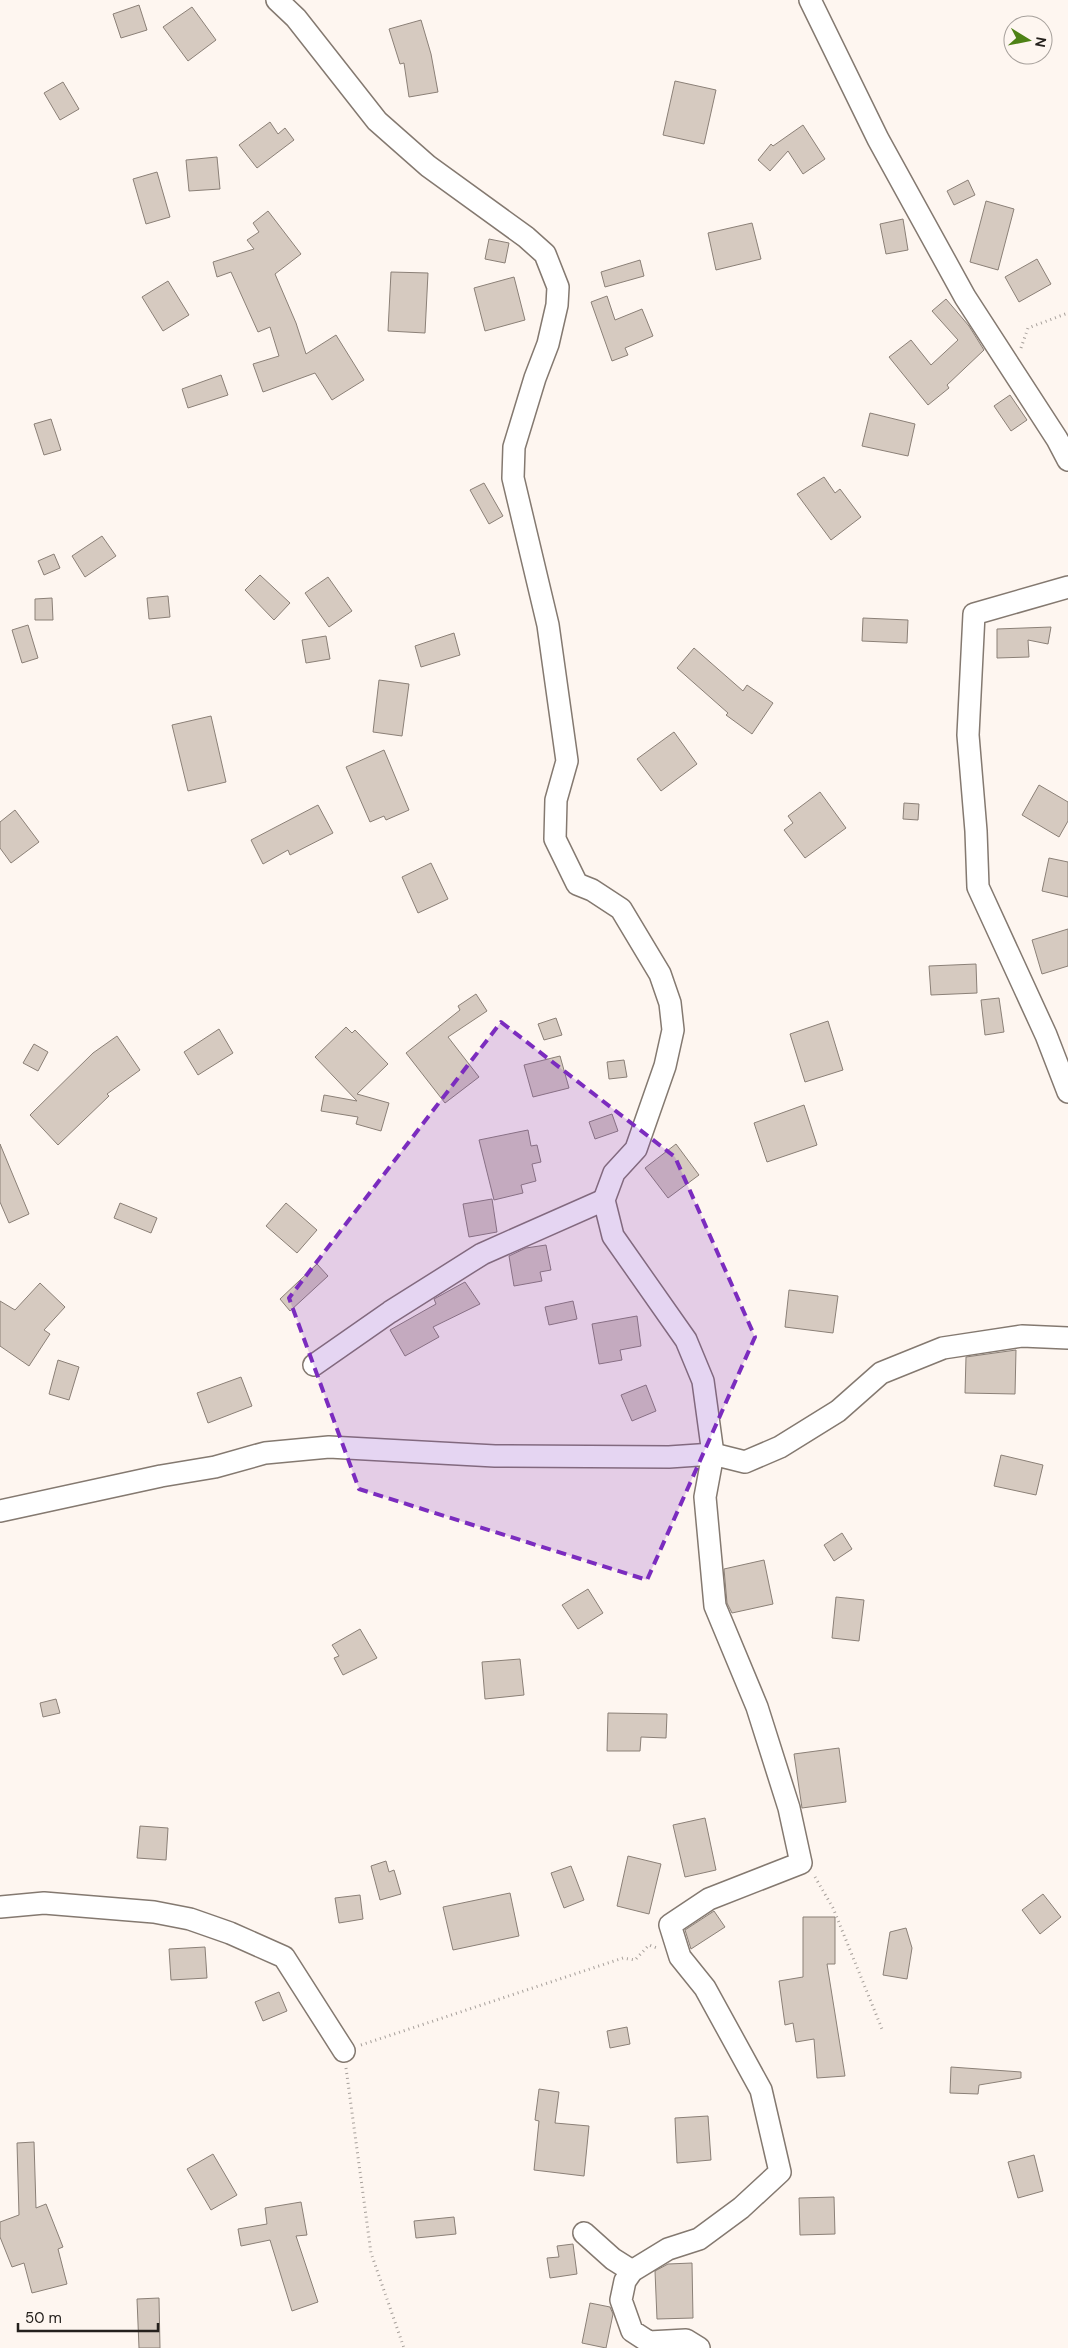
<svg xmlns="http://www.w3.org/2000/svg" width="1068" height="2348" font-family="'DM Sans',sans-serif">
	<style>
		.building { fill: #d6cac0; stroke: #8b8077 }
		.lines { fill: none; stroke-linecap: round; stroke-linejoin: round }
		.street-casing { stroke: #847970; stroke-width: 24 }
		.path { stroke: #a69f9a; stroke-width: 3; stroke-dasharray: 1 4; stroke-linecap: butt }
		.street { stroke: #fff; stroke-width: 21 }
		.marked { fill: #7b2cbf; fill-opacity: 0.2; stroke: #7b2cbf; stroke-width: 4; stroke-dasharray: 10 6; stroke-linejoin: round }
	</style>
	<rect width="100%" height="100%" fill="#fef6f0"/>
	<g class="building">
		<path d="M139,5l8,25 -26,8 -8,-24z"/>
		<path d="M192,7l24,33 -28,21 -25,-34z"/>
		<path d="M421,20l10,34 7,38 -29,5 -5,-34 -4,1 -11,-35z"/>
		<path d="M675,81l41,9 -12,54 -41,-9z"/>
		<path d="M63,82l16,27 -19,11 -16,-27z"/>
		<path d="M270,122l8,12 7,-6 9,12 -37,28 -18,-23z"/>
		<path d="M803,125l22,34 -22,15 -15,-23 -18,20 -12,-11 13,-16 2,2z"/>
		<path d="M217,157l3,32 -31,2 -3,-31z"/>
		<path d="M157,172l13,45 -24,7 -13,-45z"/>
		<path d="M968,180l7,15 -21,10 -7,-14z"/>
		<path d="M986,201l28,8 -16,61 -28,-8z"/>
		<path d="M268,211l33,43 -26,20 21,49 10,31 30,-19 28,45 -32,20 -17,-27 -52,19 -10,-28 26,-8 -9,-29 -12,5 -27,-60 -14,5 -4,-15 41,-13 -7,-9 12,-8 -6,-9z"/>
		<path d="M903,219l5,31 -22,4 -6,-30z"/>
		<path d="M752,223l9,36 -45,11 -8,-37z"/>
		<path d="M489,239l20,4 -4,20 -20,-4z"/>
		<path d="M1037,259l14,25 -32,18 -14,-25z"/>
		<path d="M640,260l4,16 -39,11 -4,-15z"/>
		<path d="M391,272l37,1 -3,60 -37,-2z"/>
		<path d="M514,277l11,43 -40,11 -11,-43z"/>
		<path d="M168,281l21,34 -26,16 -21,-34z"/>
		<path d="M607,296l8,24 27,-11 11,27 -28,12 3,7 -16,6 -21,-59z"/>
		<path d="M946,299l23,27 15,24 -37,35 2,3 -21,17 -39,-48 22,-17 20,25 27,-25 -26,-29z"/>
		<path d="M221,375l7,20 -40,13 -6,-19z"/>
		<path d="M1010,395l17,25 -16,11 -17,-25z"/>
		<path d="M870,413l45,11 -7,32 -46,-10z"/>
		<path d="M51,419l10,31 -17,5 -10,-31z"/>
		<path d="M824,477l11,16 5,-4 21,28 -30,23 -34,-46z"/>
		<path d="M484,483l19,33 -14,8 -19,-34z"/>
		<path d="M102,536l14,20 -31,21 -13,-21z"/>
		<path d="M54,554l6,14 -16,7 -6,-14z"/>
		<path d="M260,575l30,28 -16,17 -29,-30z"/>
		<path d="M328,577l24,34 -23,16 -24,-34z"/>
		<path d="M168,596l2,21 -21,2 -2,-21z"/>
		<path d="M52,598l1,22h-18v-21z"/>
		<path d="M863,618l45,2 -1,23 -45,-2z"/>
		<path d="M28,625l10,33 -16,5 -10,-33z"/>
		<path d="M1051,627l-3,17 -20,-4 1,17 -32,1v-29z"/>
		<path d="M454,633l6,22 -39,12 -6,-21z"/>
		<path d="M326,636l4,23 -24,4 -4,-23z"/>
		<path d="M694,648l49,43 4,-6 26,18 -21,31 -26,-19 2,-2 -51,-45z"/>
		<path d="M379,680l30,4 -7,52 -29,-4z"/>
		<path d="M211,716l15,66 -38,9 -16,-66z"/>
		<path d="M674,732l23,32 -36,27 -24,-32z"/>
		<path d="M384,750l25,60 -23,10 -2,-4 -14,6 -24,-55z"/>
		<path d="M1039,785l29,17v19l-9,16 -37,-22z"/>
		<path d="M820,792l26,36 -41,30 -21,-28 9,-7 -5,-7z"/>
		<path d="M904,803l15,1 -1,16 -15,-1z"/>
		<path d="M318,805l15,28 -43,22 -2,-5 -25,14 -12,-24z"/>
		<path d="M15,810l24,32 -28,21 -11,-15v-26z"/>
		<path d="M1049,858l19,4v35l-26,-6z"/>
		<path d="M431,863l17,36 -30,14 -16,-36z"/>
		<path d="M1068,929v37l-26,8 -10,-34z"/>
		<path d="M976,964l1,29 -46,2 -2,-29z"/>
		<path d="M476,994l11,17 -39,26 31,40 -34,26 -39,-50 54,-43 -2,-4z"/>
		<path d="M999,998l5,34 -19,3 -4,-35z"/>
		<path d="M556,1018l6,17 -18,5 -6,-16z"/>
		<path d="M828,1021l15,49 -38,12 -15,-48z"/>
		<path d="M346,1027l6,6 3,-3 33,34 -31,30 32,9 -8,28 -25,-7 2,-7 -37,-6 3,-16 33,6 -42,-44z"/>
		<path d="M219,1029l14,24 -35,22 -14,-23z"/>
		<path d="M117,1036l23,34 -33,24 2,2 -51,49 -28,-30 63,-62z"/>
		<path d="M34,1044l14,8 -10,19 -15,-8z"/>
		<path d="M560,1056l9,32 -36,9 -9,-32z"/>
		<path d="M624,1060l3,17 -18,2 -2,-17z"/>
		<path d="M804,1105l13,40 -50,17 -13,-39z"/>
		<path d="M612,1114l6,17 -23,8 -6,-17z"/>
		<path d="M528,1130l3,16 6,-1 4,17 -9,2 4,17 -15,4 2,8 -29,7 -15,-60z"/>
		<path d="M0,1144l29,70 -20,9 -9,-21z"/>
		<path d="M676,1144l23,31 -31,23 -23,-30z"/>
		<path d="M492,1199l5,33 -28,5 -6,-33z"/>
		<path d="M120,1203l37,15 -6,15 -37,-15z"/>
		<path d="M286,1203l31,27 -20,23 -31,-27z"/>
		<path d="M546,1245l5,25 -11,2 2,9 -28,5 -5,-30 17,-8z"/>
		<path d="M317,1264l11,12 -38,35 -10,-12z"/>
		<path d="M465,1282l15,22 -47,23 6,10 -34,19 -15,-26 46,-26 -2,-5z"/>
		<path d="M40,1283l25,24 -21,23 6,4 -21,32 -29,-20v-45l15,9z"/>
		<path d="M789,1290l49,6 -5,37 -48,-6z"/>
		<path d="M573,1301l4,18 -28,6 -4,-18z"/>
		<path d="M637,1316l4,30 -21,4 2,10 -23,4 -7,-40z"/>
		<path d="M1016,1350l-1,44 -50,-1 1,-36z"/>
		<path d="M58,1360l21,7 -10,33 -20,-6z"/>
		<path d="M241,1377l11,29 -44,17 -11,-30z"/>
		<path d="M646,1385l10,26 -24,10 -11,-26z"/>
		<path d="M1001,1455l42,10 -7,30 -42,-9z"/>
		<path d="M842,1533l10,16 -18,12 -10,-16z"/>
		<path d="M764,1560l9,44 -41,9 -5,-10 -3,-34z"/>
		<path d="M588,1589l15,24 -25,16 -16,-24z"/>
		<path d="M836,1597l28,3 -5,41 -27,-3z"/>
		<path d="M360,1629l17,29 -34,17 -9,-17 5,-2 -7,-11z"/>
		<path d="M520,1659l4,36 -39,4 -3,-37z"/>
		<path d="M56,1699l4,14 -17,4 -3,-14z"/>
		<path d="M608,1713l59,1 -1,24 -25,-1 -1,14h-33z"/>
		<path d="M839,1748l7,54 -44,6 -8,-54z"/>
		<path d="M705,1818l11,52 -31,7 -12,-52z"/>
		<path d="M140,1826l28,2 -2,32 -29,-2z"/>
		<path d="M628,1856l33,8 -12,50 -32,-8z"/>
		<path d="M386,1861l3,11 5,-2 7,24 -21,6 -9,-34z"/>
		<path d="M571,1866l13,34 -20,8 -13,-35z"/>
		<path d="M510,1893l9,43 -66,14 -10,-43z"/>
		<path d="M1043,1894l18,23 -21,17 -18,-24z"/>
		<path d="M360,1895l3,24 -24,4 -4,-25z"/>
		<path d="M714,1911l11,16 -34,22 -6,-19z"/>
		<path d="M803,1917h32v47h-8l18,112 -28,2 -3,-39 -18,3 -3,-19 -8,2 -6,-44 24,-4z"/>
		<path d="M906,1928l6,20 -5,31 -24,-4 7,-43z"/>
		<path d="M205,1947l2,31 -36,2 -2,-31z"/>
		<path d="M279,1992l8,19 -24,10 -8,-19z"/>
		<path d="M627,2027l3,17 -20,4 -3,-17z"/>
		<path d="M951,2067l70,5v6l-42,7 -1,9 -28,-1z"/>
		<path d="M539,2089l20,3 -4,31 34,3 -5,50 -50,-6 5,-49 -4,-1z"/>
		<path d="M708,2116l3,44 -34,3 -2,-45z"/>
		<path d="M34,2142l2,66 10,-4 17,43 -5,2 9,35 -35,9 -8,-30 -12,4 -12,-30v-15l19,-7 -2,-72z"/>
		<path d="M213,2154l24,41 -26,15 -24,-41z"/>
		<path d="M1034,2155l9,36 -25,7 -10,-36z"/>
		<path d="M834,2197l1,37 -35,1 -1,-37z"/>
		<path d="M301,2202l6,33 -11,1 22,66 -26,9 -22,-71 -29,6 -3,-17 29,-5 -2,-16z"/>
		<path d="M454,2217l2,17 -40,4 -2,-17z"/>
		<path d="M573,2244l4,30 -27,4 -3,-20 12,-1 -2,-11z"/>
		<path d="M692,2263l1,55 -36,1 -2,-48 13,-7z"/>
		<path d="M159,2298l1,50h-21l-2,-49z"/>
		<path d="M590,2303l20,4 3,7 -7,34 -24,-5z"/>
	</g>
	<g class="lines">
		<g class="street-casing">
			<g id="street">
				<path d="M277,0l19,18 81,103 51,45 98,71 19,17 13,33 -1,18 -9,39 -13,34 -21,69 -1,31 35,147 19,136 -11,39 -1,39 22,45 15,6 29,19 39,65 10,29 3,27 -8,36 -29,83 -22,24 -10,27 9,36 73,104 17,41 10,73 -8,43 10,109 42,101 32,101 12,55 -92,36 -39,26 10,32 25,31 56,102 19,82 -39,36 -42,31 -31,10 -36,22 -7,10 -4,19 11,31 17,11 37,-2 13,8"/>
				<path d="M810,0l68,139 87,158 92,142 11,21"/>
				<path d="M1068,587l-94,27 -6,121 8,96 2,56 68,148 22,57"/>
				<path d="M314,1365l76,-53 92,-58 122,-54"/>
				<path d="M0,1511l161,-35 54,-9 50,-14 64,-6 166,9 174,1 44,-3 32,8 35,-15 58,-36 43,-38 62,-25 79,-12 46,2"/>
				<path d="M0,1907l44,-4 110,9 36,7 40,14 54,24 60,94"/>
				<path d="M584,2233l29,26 19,12"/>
			</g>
		</g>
		<g class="path">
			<path d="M1021,348l7,-20 40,-15"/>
			<path d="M815,1877l18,31 49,121"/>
			<path d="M361,2045l262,-87 12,2 14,-15 8,3"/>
			<path d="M346,2068l25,185 33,95"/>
		</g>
		<use href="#street" class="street"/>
	</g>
	<path class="marked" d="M501,1022l174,135 80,180 -108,243 -288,-91 -70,-191z"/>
	<g transform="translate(1028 40) rotate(100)"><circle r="24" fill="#fef6f0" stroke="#a7a19c"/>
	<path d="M0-4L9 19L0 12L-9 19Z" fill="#4e8216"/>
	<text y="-8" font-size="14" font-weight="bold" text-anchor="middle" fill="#25211d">N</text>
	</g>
	<path d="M18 2323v8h140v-8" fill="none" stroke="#25211d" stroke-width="2.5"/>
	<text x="25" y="2323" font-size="15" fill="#25211d" stroke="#fef6f0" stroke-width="4" paint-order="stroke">50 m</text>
</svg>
